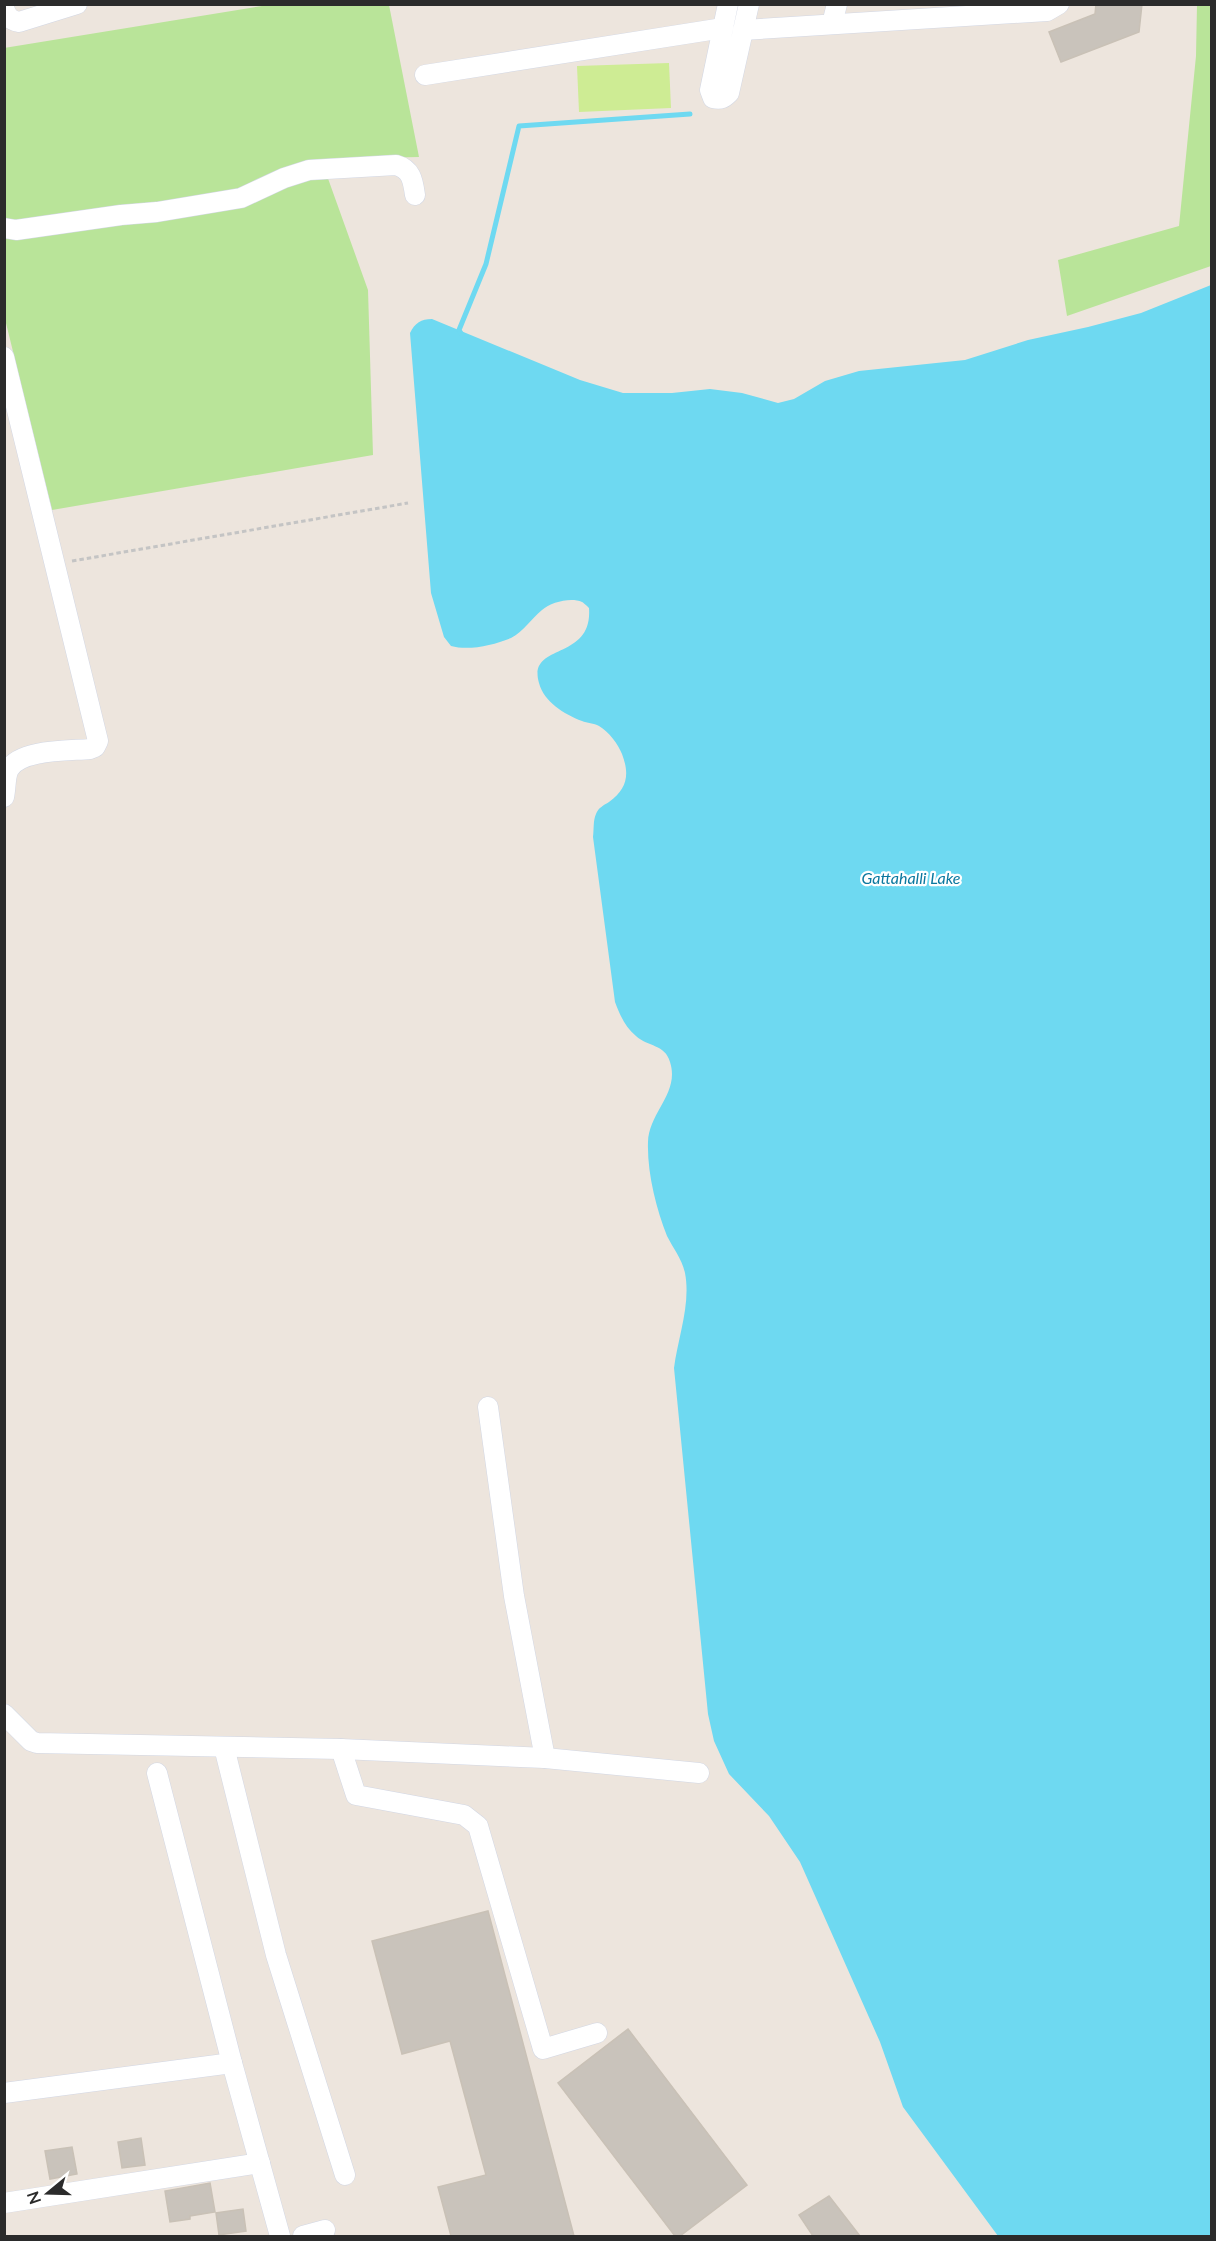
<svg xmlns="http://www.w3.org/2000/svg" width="1216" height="2241" font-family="Lato,sans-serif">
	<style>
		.green { fill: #b9e499 }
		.pitch { fill: #ceec94 }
		.water { fill: #6ed9f1 }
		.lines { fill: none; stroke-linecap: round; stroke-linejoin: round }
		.stream { stroke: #6ed9f1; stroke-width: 5 }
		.building { fill: #c9c3bb; stroke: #c9c1b6; stroke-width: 1.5 }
		.minor-casing { stroke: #d2d7e4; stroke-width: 21 }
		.path { stroke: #c4c4c4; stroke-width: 3; stroke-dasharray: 4.5 3; stroke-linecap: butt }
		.minor { stroke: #fff; stroke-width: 20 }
		.labels { text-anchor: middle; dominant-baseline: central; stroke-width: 4.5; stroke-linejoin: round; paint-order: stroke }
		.water-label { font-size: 16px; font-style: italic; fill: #0b789f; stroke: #fff }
	</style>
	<rect width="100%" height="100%" fill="#ede5dd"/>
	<g class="green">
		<path d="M268,5h121l30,152 -98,2 47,131 5,165 -321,55 -47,-191 -1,-271z"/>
		<path d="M1197,5h14v261l-144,50 -9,-56 121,-34 17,-170z"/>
	</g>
	<path class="pitch" d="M669,63l2,45 -92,4 -2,-46z"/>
	<path class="water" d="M1211,285v1951h-213l-95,-129 -23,-65 -80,-180 -31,-46 -40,-42 -15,-33 -6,-27 -34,-346c4,-31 17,-64 11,-95 -3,-14 -12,-25 -18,-37 -11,-28 -20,-64 -19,-94 1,-30 32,-49 22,-80 -5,-18 -22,-15 -34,-26 -11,-9 -16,-21 -21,-34l-22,-165c1,-7 0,-17 3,-23 2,-6 8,-9 13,-12 18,-13 21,-27 13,-48 -4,-10 -13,-22 -23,-28 -5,-3 -12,-3 -17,-5 -18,-7 -38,-19 -43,-38 -12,-41 54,-21 50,-75 0,0 -6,-6 -7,-6 -11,-5 -31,0 -40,8 -11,9 -18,21 -31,28 -17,7 -42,13 -60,8l-7,-9 -13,-44 -21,-260c5,-10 11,-14 22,-14l148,61 43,13h49l38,-4 32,4 36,10 16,-4 31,-18 34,-10 106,-11 63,-20 60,-13 53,-14z"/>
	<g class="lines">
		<path class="stream" d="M462,335l-3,-5 27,-66 33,-138 171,-12"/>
	</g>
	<g class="building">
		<path d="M1096,4h46l-3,28 -78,30 -12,-30 46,-18z"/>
		<path d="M488,1911l27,102 59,223h-123l-13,-49 48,-12 -36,-134 -48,13 -30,-113z"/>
		<path d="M628,2029l119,156 -67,51h-5l-117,-153z"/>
		<path d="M141,2138l4,27 -23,3 -4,-26z"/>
		<path d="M72,2147l5,27 -27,5 -5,-28z"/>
		<path d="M210,2183l5,29 -25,4v3l-20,3 -5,-31z"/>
		<path d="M829,2196l31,40h-47l-14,-21z"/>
		<path d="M243,2209l3,22 -27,4 -3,-22z"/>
	</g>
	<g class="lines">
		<g class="minor-casing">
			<g id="minor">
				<path d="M728,4l-18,86 3,8c8,2 11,0 16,-5l20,-89"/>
				<path d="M4,8c3,9 6,12 15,14l58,-18"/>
				<path d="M832,24l5,-20"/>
				<path d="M743,30l304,-19 12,-7"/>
				<path d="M425,75l298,-47"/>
				<path d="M4,228l12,2 105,-15 36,-3 84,-14 43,-20 25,-8 87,-5c15,4 17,15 19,30"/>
				<path d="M4,357l94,384 -3,6 -5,2c-21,2 -69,0 -81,20 -4,7 -3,20 -5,28"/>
				<path d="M488,1407l26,189 31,162"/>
				<path d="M4,1714l27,27 6,2 304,6 204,9 154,15"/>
				<path d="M224,1747l52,208 69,220"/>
				<path d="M341,1749l15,46 108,20 14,11 65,223 54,-16"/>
				<path d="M232,2063l48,173"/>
				<path d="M4,2093l228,-30 -75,-290"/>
				<path d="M4,2203l256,-40"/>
				<path d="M303,2236l22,-6"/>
			</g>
		</g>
		<path class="path" d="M72,561l336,-58"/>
		<use href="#minor" class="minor"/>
	</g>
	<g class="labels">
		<g class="water-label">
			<text x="911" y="877">Gattahalli Lake</text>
		</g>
	</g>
	<rect width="1216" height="2241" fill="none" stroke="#2b2b2b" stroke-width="12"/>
	<g transform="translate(48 2193) rotate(251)" stroke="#ffffff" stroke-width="4.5" paint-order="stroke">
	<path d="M0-4.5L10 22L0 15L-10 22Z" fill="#2b2b2b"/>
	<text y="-9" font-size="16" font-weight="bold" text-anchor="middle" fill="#2b2b2b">N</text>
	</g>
</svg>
